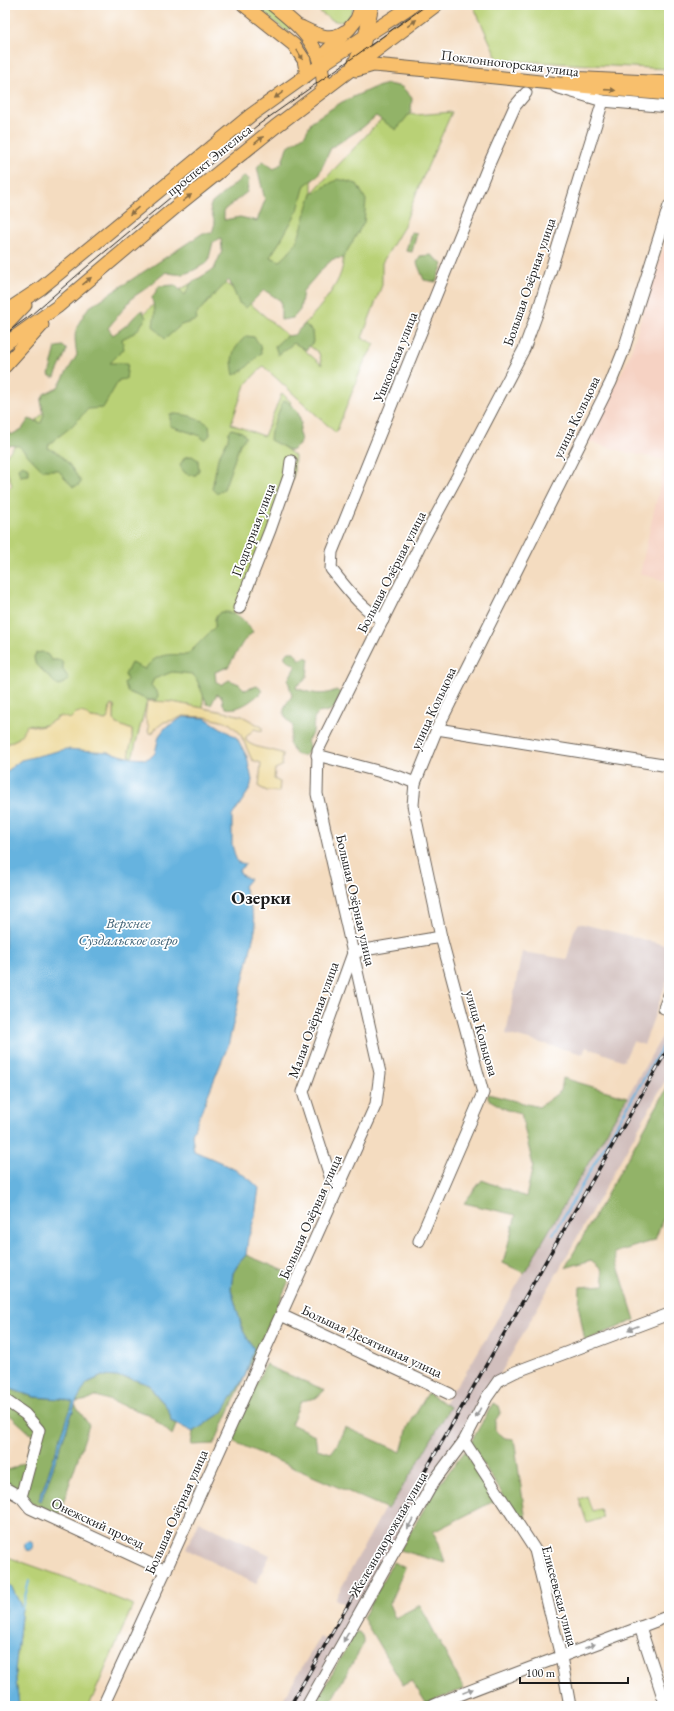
<svg xmlns="http://www.w3.org/2000/svg" width="674" height="1711" font-family="'EB Garamond',serif">
	<style>
		.built { fill: #f6d2c3 }
		.industrial { fill: #d1bfbd }
		.green { fill: #b9d176; stroke: #6a7649 }
		.forest { fill: #92b367; stroke: #576842 }
		.sand { fill: #eeda9e; stroke: #857b5d }
		.water { fill: #66b3df; stroke: #41687e }
		.lines { fill: none; stroke-linecap: round; stroke-linejoin: round }
		.stream { stroke: #66b3df; stroke-width: 2 }
		.minor-casing { stroke: #685f55; stroke-width: 13 }
		.major-casing { stroke: #685f55; stroke-width: 15 }
		.minor { stroke: #fff; stroke-width: 11 }
		.major { stroke: #f8bf6c; stroke-width: 13 }
		.tram { stroke: #1c1c1c; stroke-width: 1 }
		.rail-casing { stroke: #1c1c1c; stroke-width: 3.5 }
		.rail { stroke: #fff; stroke-width: 2; stroke-dasharray: 6; stroke-linecap: butt }
		.oneway { fill: #8a6e44 }
		.oneway2 { fill: #999 }
		.labels { text-anchor: middle; dominant-baseline: central; stroke-width: 3.5; stroke-linejoin: round; paint-order: stroke }
		.street-label { font-size: 14px; fill: #1c1c1c; stroke: #fff }
		.water-label { font-size: 15px; font-style: italic; fill: #3d6074; stroke: #fff }
		.district-label { font-size: 18px; font-weight: bold; fill: #1c1c1c; stroke: #fff }
	</style>
	<rect width="100%" height="100%" fill="#fff"/>
	<filter id="ink" filterUnits="userSpaceOnUse"><feTurbulence type="fractalNoise" baseFrequency=".025" numOctaves="2"/><feDisplacementMap in="SourceGraphic" scale="8" xChannelSelector="R" yChannelSelector="G"/><feConvolveMatrix kernelMatrix="1 2 1 2 8 2 1 2 1" color-interpolation-filters="sRGB"/></filter>
	<filter id="wash" filterUnits="userSpaceOnUse"><feTurbulence type="fractalNoise" baseFrequency=".012" numOctaves="4" result="noise"/><feDisplacementMap in="SourceGraphic" scale="16" xChannelSelector="R" yChannelSelector="G"/><feGaussianBlur stdDeviation="0.9" result="paint"/><feColorMatrix in="noise" values="0 0 0 0 0 0 0 0 0 0 0 0 0 0 0 0 0 1.4 0 .05"/><feComposite in="paint" operator="in"/></filter>
	<g filter="url(#wash)">
		<rect width="100%" height="100%" fill="#f4dcc0"/>
		<path class="built" d="M669,229v353l-29,-8 12,-55 14,-59 -41,-8 -38,-11v-4l41,-77z"/>
		<g class="industrial">
			<path d="M579,923l90,23v29l-25,70 -11,-4 -9,20 -38,-14 -3,7 -77,-20 16,-82 45,7 7,-28z"/>
			<path d="M669,1025v49l-171,304 -195,328h-24l41,-69 6,3 19,-35 -10,-6 90,-164 29,-47 11,-14z"/>
			<path d="M198,1521l72,34 -14,29 -70,-35 8,-16z"/>
		</g>
		<g class="green">
			<path d="M254,5h11l26,22 -4,5z"/>
			<path d="M312,5h42c-8,30 -27,13 -42,0z"/>
			<path d="M473,5h196v64l-171,-9z"/>
			<path d="M389,111l27,4 36,-3 -33,74 -16,42 -21,35v22l-20,53 13,6 -11,18 -28,71 -73,-67 -18,19 -14,39 33,12 18,-43 9,9 -19,36 23,18 -1,18 -53,139 -7,-2 -5,13 -25,39 -1,45 -31,-6 -25,-1 -15,57h-2l-1,-8 3,-9v-11l-15,-6 -3,-4v-14h-4l-1,10 -3,4 -15,-2 -7,-5 -14,6 -13,-2c-7,8 -17,11 -27,7l-11,14 -14,7v-252l7,-8 -7,-19v-9l42,-49 105,-102 60,-35 110,94 -3,-12 -25,-18c17,-18 51,-51 49,-77 0,-4 -2,-8 -3,-12l-59,26 -24,-3 55,-107v31z"/>
			<path d="M587,1496l5,15 8,-2 3,9 -16,5 -8,-24z"/>
			<path d="M5,1556l62,22 66,27 -44,101h-70l-4,-35 7,-63 -10,-20 -7,-5z"/>
		</g>
		<g class="forest">
			<path d="M388,84l14,3 10,11 -1,14 -15,18 -20,-14 -14,12 -31,20 -13,28 -13,9 -7,25 -17,30 -11,17 10,4c23,-17 22,-43 32,-67l26,-15 19,5 9,16 -2,22 -21,36 -10,1 -10,9 -20,23 -3,19 -7,8 -12,2v-19l-17,-11 -18,18 -7,-5 -10,-23 -30,31 -3,5 1,4 -16,5 -16,14 -12,-13 2,-13 -3,-15 7,-12 16,-1 10,10 6,-12 23,-14 8,-18 -1,-13 -8,4 -5,20c-15,9 -25,16 -42,10l-21,17 -12,8 -25,31 5,7 15,-11 8,-9 6,-5 4,8 -10,14 -14,7 2,10 -14,14h18l-2,16 -7,1 -16,28 -15,1 -17,18 -22,17 -1,4c16,6 24,20 33,34l-2,3 -6,2 -15,-17h-16l-23,-24 -14,-1v-17l6,7 11,-6 7,-10 12,4 3,-8 -3,-14 3,-7 14,-7 19,-32c-4,-25 -2,-26 11,-47l115,-75h9l3,-10 -5,-15 1,-4 33,-28 5,3 -2,13 -23,18v10l16,-3 17,4 8,-21 -8,-33 6,-6 11,8 8,-6 5,-16 18,-12 7,-14 30,-19 31,-14z"/>
			<path d="M411,232l6,1 -5,19 -6,-1z"/>
			<path d="M431,255l12,9 -7,18 -12,-2 -7,-17 3,-7z"/>
			<path d="M305,324l7,7 1,11 -7,8 -12,-7 -16,12 -3,-9 11,-10 8,-1z"/>
			<path d="M246,336l8,1 6,8 1,8 -16,16 -11,6c-4,-19 -2,-25 12,-39z"/>
			<path d="M63,346l4,4 -12,27h-3l-3,-2 7,-28z"/>
			<path d="M283,401h4l11,11 3,11 -2,11 2,5 -2,6 -8,6 -21,-11 1,-9z"/>
			<path d="M170,414c15,0 26,2 39,11l1,10 -5,5 -7,-5 -28,-9z"/>
			<path d="M232,429l10,3 4,5 -6,7 -16,45 -8,4 -4,-4 6,-31 10,-19 1,-7z"/>
			<path d="M192,456l6,4 1,10 -3,5c-9,1 -13,-2 -16,-10l5,-8z"/>
			<path d="M22,465l7,3v7l-9,1 -2,-8z"/>
			<path d="M220,612c18,-1 23,7 33,20l-10,10 -15,25 -13,5 1,10 5,3 8,-5 10,4 6,6 12,-4 6,5c-11,9 -23,20 -37,17l-3,-4 -1,-7 -5,-3 -6,11 -4,-1 -11,-26 -4,-4 -20,-2 -18,7 -3,6 7,9 -1,6h-9l-20,-8 -4,-9 3,-3 -2,-5 6,-12 14,6c11,-16 24,-15 42,-14l28,-28v-9z"/>
			<path d="M42,652l6,3 3,5h10l2,4v6l5,7 1,3 -11,6 -23,-23 -1,-6 2,-4z"/>
			<path d="M289,652h5l5,7h3l3,-2 4,2c-3,14 2,20 -12,26l-1,3c14,5 26,9 40,2l5,3c-7,17 -5,17 -23,20l-4,5 -1,14 -6,9c3,7 4,10 -3,15l-9,-2 -6,-11 4,-17c-12,-13 -12,-16 -1,-30l-4,-16 7,-13v-2l-7,-4 -3,-3v-3z"/>
			<path d="M563,1078l64,19 -103,176 -21,-10 13,-48 -52,-12 18,-23 44,17 7,-31 -12,-53 -14,-3 -19,-11v-5l51,13 22,-16z"/>
			<path d="M669,1085v118l-14,37 -41,13 21,67 -50,21 -6,-32 1,-22 25,-2 -4,-17 -10,-8 -26,8z"/>
			<path d="M246,1255l46,19 -78,170 -23,1 2,-13 30,-20 30,-64 -10,-17 -12,-42 2,-16 6,-10z"/>
			<path d="M266,1363l4,4 55,23 -9,8 -15,3 -10,23 24,11 2,14 14,4 6,-8 8,-18 56,25 7,-25 20,-34 22,14 -37,64c-9,12 -15,25 -25,38l-158,-69z"/>
			<path d="M102,1376l27,2 21,7c4,14 21,18 21,36l5,4 -4,10 -22,-20 -53,-19 -8,4 -13,2 10,-18z"/>
			<path d="M5,1387l29,10 28,2 12,3 -35,98 2,1 34,-96 14,20 -30,90 -26,-12 -28,-18v-17l4,2 16,-8 8,-26 -22,-20 -6,-2z"/>
			<path d="M493,1403l6,3 2,6 -6,9v9l10,8 9,1 12,82 -4,3 -52,-80z"/>
			<path d="M465,1451l31,49 -63,32 6,11 6,20 -45,-13 37,-63z"/>
			<path d="M393,1562l12,6 -16,36 6,14 25,-13 44,84 -38,14 -14,-22 -9,4 -40,-67z"/>
			<path d="M355,1632h4l5,6v5l-36,63h-14z"/>
		</g>
		<g class="sand">
			<path d="M147,701l25,1 57,11 13,3 20,11v4l-8,-2 -8,8v4c11,9 25,7 37,13l-1,12 -7,3 -1,10 6,3 -1,10 -12,-1 -8,-4 2,-24 -9,-3 -12,-27 -11,-10 -24,-6 -22,-1 -9,4 -10,2 -9,7 -3,5 -4,-2 1,-5 -4,-9z"/>
			<path d="M111,705l3,1v14l3,4 15,6v11l-3,9 1,8 -22,-6 -87,8 -16,13v-28l14,-7 8,-13 11,2 6,-1 17,-10 9,3 6,-6 4,-1 4,1 7,5 15,2 3,-4z"/>
		</g>
		<g class="water">
			<path d="M183,717l22,1 32,20 10,19 5,23 -2,9 -18,27v29l5,17 9,2 -7,6 2,5 9,4 -6,7 12,40 -28,120 -36,88 2,17c23,10 47,18 65,37l-4,28 -7,23 -2,16 -7,8 -6,10 -2,16 12,42 11,18 -9,27 -22,36 -30,20 -22,-11c0,-17 -16,-23 -21,-36l-21,-7 -27,-2 -15,7 -11,19 -35,99 -2,-1 34,-98 -11,-3 -28,-2 -29,-10v-614l16,-13 45,-11 42,3 24,6 14,1 5,-2 4,-4 4,-17 6,-8z"/>
			<circle cx="29" cy="1546" r="4.5"/>
			<path d="M5,1583l7,5 10,20 -7,63 4,35h-14z"/>
		</g>
		<g class="lines">
			<g class="stream">
				<path d="M553,1235l116,-200"/>
				<path d="M22,1608l7,-27"/>
			</g>
		</g>
	</g>
	<g filter="url(#ink)">
		<g class="lines">
			<g class="minor-casing">
				<g id="minor">
					<path d="M556,87l47,14 66,6"/>
					<path d="M239,608l31,-78 19,-54 2,-15"/>
					<path d="M383,620c-22,-11 -37,-33 -52,-51l1,-17 157,-388 26,-58 11,-13"/>
					<path d="M437,729l232,37"/>
					<path d="M317,755l83,22 15,6"/>
					<path d="M664,1008l5,-13"/>
					<path d="M341,1183l-11,-7 -27,-84 50,-139 11,-3 77,-13"/>
					<path d="M419,1241l64,-148 -42,-156 -28,-132 2,-22 22,-54 174,-347 12,-30 46,-146"/>
					<path d="M281,1315l169,79"/>
					<path d="M5,1400l20,14 14,16 -18,67"/>
					<path d="M464,1441l71,109 26,107 9,49"/>
					<path d="M5,1488l16,9 9,11 136,63"/>
					<path d="M640,1627l26,79"/>
					<path d="M103,1706l65,-141 208,-461 4,-31 -63,-279 1,-44 101,-203 38,-70 67,-128 14,-38 65,-210"/>
					<path d="M307,1706l127,-225 30,-40 23,-44 12,-17 16,-8 154,-58"/>
					<path d="M432,1706c78,-32 158,-59 237,-90"/>
				</g>
			</g>
			<g class="major-casing">
				<g id="major">
					<path d="M244,5l50,40 10,15 3,15"/>
					<path d="M273,5c32,26 49,41 51,85"/>
					<path d="M301,27c14,7 29,15 43,5"/>
					<path d="M322,63l5,-12 22,-22 8,-10 5,-14"/>
					<path d="M353,66l10,-20 9,-41"/>
					<path d="M356,70l17,-5c99,8 197,22 296,29"/>
					<path d="M569,78l100,5"/>
					<path d="M5,312l36,-24 210,-173 70,-50 92,-60"/>
					<path d="M5,326l20,-21"/>
					<path d="M5,344l52,-37 121,-102 97,-78 161,-122"/>
					<path d="M5,366l37,-41"/>
				</g>
			</g>
			<use href="#minor" class="minor"/>
			<use href="#major" class="major"/>
			<path class="tram" d="M5,334l26,-19 58,-50 169,-140 169,-120"/>
			<g class="rail-casing">
				<path id="rail" d="M290,1706l379,-659"/>
			</g>
			<use href="#rail" class="rail"/>
		</g>
		<defs><path id="oneway-solid" d="M-6-.8H1V-3.2L6.5 0L1 3.2V.8H-6Z"/></defs>
		<g class="oneway">
			<use href="#oneway-solid" transform="translate(412 23) rotate(-37)"/>
			<use href="#oneway-solid" transform="translate(300 55) rotate(58)"/>
			<use href="#oneway-solid" transform="translate(610 90) rotate(4)"/>
			<use href="#oneway-solid" transform="translate(279 95) rotate(144)"/>
			<use href="#oneway-solid" transform="translate(259 140) rotate(-39)"/>
			<use href="#oneway-solid" transform="translate(187 198) rotate(-38)"/>
			<use href="#oneway-solid" transform="translate(134 211) rotate(140)"/>
			<use href="#oneway-solid" transform="translate(87 281) rotate(-40)"/>
		</g>
		<g class="oneway2">
			<use href="#oneway-solid" transform="translate(633 1328) rotate(159)"/>
			<use href="#oneway-solid" transform="translate(478 1413) rotate(117)"/>
			<use href="#oneway-solid" transform="translate(410 1524) rotate(119)"/>
			<use href="#oneway-solid" transform="translate(346 1637) rotate(120)"/>
			<use href="#oneway-solid" transform="translate(590 1646) rotate(-21)"/>
			<use href="#oneway-solid" transform="translate(468 1691) rotate(-22)"/>
		</g>
	</g>
	<g class="labels">
		<g class="street-label">
			<text transform="translate(510 63) rotate(7)">Поклонногорская улица</text>
			<text transform="translate(209 160) rotate(-39)">проспект Энгельса</text>
			<text transform="translate(529 282) rotate(-71)">Большая Озёрная улица</text>
			<text transform="translate(395 357) rotate(-68)">Ушковская улица</text>
			<text transform="translate(576 417) rotate(-64)">улица Кольцова</text>
			<text transform="translate(253 530) rotate(-69)">Подгорная улица</text>
			<text transform="translate(391 572) rotate(-63)">Большая Озёрная улица</text>
			<text transform="translate(433 708) rotate(-65)">улица Кольцова</text>
			<text transform="translate(356 900) rotate(77)">Большая Озёрная улица</text>
			<text transform="translate(313 1020) rotate(-70)">Малая Озёрная улица</text>
			<text transform="translate(482 1033) rotate(74)">улица Кольцова</text>
			<text transform="translate(310 1217) rotate(-66)">Большая Озёрная улица</text>
			<text transform="translate(372 1341) rotate(25)">Большая Десятинная улица</text>
			<text transform="translate(176 1512) rotate(-66)">Большая Озёрная улица</text>
			<text transform="translate(98 1523) rotate(25)">Онежский проезд</text>
			<text transform="translate(388 1534) rotate(-60)">Железнодорожная улица</text>
			<text transform="translate(560 1596) rotate(75)">Елисеевская улица</text>
		</g>
		<g class="water-label">
			<text x="128" y="922">Верхнее<tspan x="128" dy="17">Суздальское озеро</tspan></text>
		</g>
		<g class="district-label">
			<text x="261" y="897">Озерки</text>
		</g>
	</g>
	<rect width="674" height="1711" fill="none" stroke="#fff" stroke-width="20"/>
	<path d="M520 1677v6h108v-6" fill="none" stroke="#1c1c1c" stroke-width="2"/>
	<text x="526" y="1677" font-size="12" fill="#1c1c1c" stroke="#ffffff" stroke-width="3" paint-order="stroke">100 m</text>
</svg>
